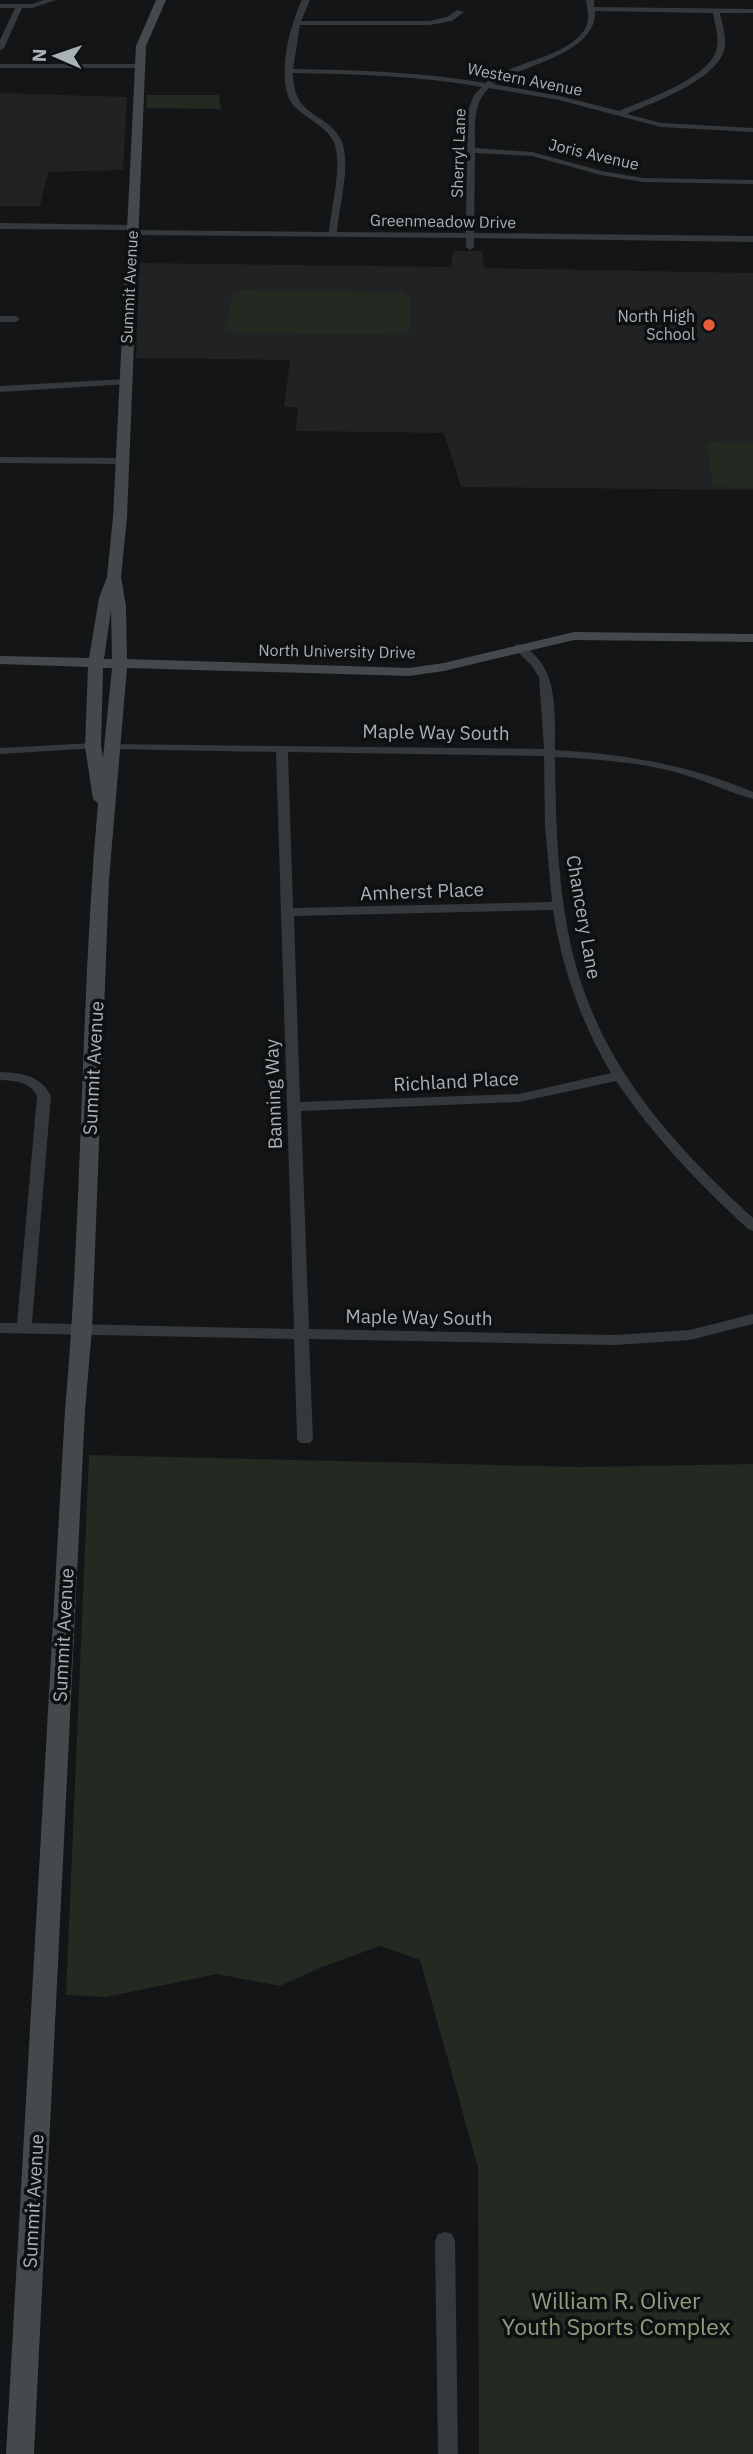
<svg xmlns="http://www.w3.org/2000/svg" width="753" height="2454" font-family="'IBM Plex Sans',sans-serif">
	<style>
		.built { fill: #202223 }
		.green { fill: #242921 }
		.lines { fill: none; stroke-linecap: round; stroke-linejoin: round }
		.street { fill: #35393b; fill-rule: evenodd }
		.secondary { fill: #44494b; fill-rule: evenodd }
		.poi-dot { fill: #ea5b38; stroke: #0f1011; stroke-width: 2.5 }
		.labels { text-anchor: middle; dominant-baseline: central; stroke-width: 7; stroke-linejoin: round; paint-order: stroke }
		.far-street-label { font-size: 16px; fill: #a7b2b6; stroke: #0f1011 }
		.far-poi-label { font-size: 16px; fill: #a7b2b6; stroke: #0f1011; text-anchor: end }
		.street-label { font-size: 19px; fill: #a7b2b6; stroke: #0f1011 }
		.near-park-label { font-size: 23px; fill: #8ca07e; stroke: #0f1011 }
	</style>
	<rect width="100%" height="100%" fill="#141516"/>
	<g class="built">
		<path d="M0,93l127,4 -4,73 -75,2 -8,34h-40z"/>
		<path d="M453,251h29l2,17 269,5v217l-292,-3 -17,-54 -148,-2 2,-24h-14l6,-47 -154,-2 3,-95 312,4z"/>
	</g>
	<g class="green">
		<path d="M147,95h72l2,14 -75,-1z"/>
		<path d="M240,290l164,2v3h7l-1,37h-8v3l-169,-2v-3h-7l6,-37h7z"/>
		<path d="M706,442l47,1v45l-40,-1z"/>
		<path d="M89,1455l493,12 171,-3v990h-274l-1,-287 -58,-207 -40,-14 -58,21 -42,19 -63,-12 -111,23 -40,-2z"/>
	</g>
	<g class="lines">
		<g class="street">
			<path d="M44,0h12l-24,8h-10l-18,40 -4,2v-10l15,-32h-15v-4h32z"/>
			<path d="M302,0h8l-9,21h128l18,-4 10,-7 7,2 -12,9 -23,4h-129l-7,44c65,1 128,3 192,14 26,-22 85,-25 101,-56 4,-8 1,-19 0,-27h8v7l159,2v4h-33c2,10 6,22 5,33 -4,33 -71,56 -98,68l34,9 92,5v4l-92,-5 -102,-27 -70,-12c-17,17 -14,38 -14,60l57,4 70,19 41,7 110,2v4l-110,-2 -42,-7 -69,-19 -57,-3 -1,80 279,3v6l-279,-4v9l-4,3 -4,-3v-9l-334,-3 -3,-1v-4l-129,-1v-6l132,2 3,1v4l194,2c2,-25 13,-63 6,-87 -6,-17 -26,-25 -39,-37 -23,-21 -6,-84 6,-108zM595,11l118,2c2,12 7,26 3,38 -9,28 -71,49 -97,60l-59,-15 -67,-12c29,-19 104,-30 102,-73zM293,73c63,1 126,3 189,14l-8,8 -7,18 -1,120 -129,-1c2,-25 13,-63 6,-87 -12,-35 -50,-23 -50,-72z"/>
			<path d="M0,64h139l4,2 -4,2h-139z"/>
			<path d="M0,316h16l4,3 -4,3h-16z"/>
			<path d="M125,379l3,1v4l-128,8v-6z"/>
			<path d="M0,457l122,1 5,3 -5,3 -122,-1z"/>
			<path d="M518,644c41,17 37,69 37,106 70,4 134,15 198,42v7c-26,-7 -51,-20 -78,-27 -39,-10 -79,-13 -120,-15 1,80 3,166 32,242 33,88 98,157 166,219v13l-5,-2c-49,-45 -94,-92 -132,-148l-97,21 -218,9 8,218 306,6 75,-5 63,-16v10l-63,16 -75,5 -306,-6 4,100 -3,4h-10l-3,-4 -3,-100 -294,-6v-10h17l20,-227c-8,-15 -22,-15 -37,-16v-8c22,1 40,3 51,24l-19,227 262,6 -18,-577 -165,-3 -4,-1v-4l437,5 -5,-72 -7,-11 -19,-19zM288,752l256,4 1,70 7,76 -259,6zM553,910c9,59 28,112 58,163l-92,21 -219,8 -6,-186z"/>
			<path d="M93,743l4,1v4l-97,6v-6z"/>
			<path d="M445,2232l7,2 3,7 3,213h-20l-3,-213 3,-7z"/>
		</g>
		<path class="secondary" d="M156,0h10l-20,46 -19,471 -6,60 5,29 1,53 282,9 35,-5 130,-31 179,2v8l-179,-2 -130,31 -35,5 -282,-8 -18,211 -17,450 -7,81 -51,1044h-28l59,-1044c18,-202 15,-405 33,-607l-5,-4 -8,-53 3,-79 -88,-3v-8l89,2 10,-60 8,-21 6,-60 23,-471zM111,610l1,49h-8zM103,668h9l-9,90 -2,-12z"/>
	</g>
	<circle class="poi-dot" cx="709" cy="325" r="7"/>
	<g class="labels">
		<g class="far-street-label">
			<text transform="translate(525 79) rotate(11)">Western Avenue</text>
			<text transform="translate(458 153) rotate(-88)">Sherryl Lane</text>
			<text transform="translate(594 154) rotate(13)">Joris Avenue</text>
			<text transform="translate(443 221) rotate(1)">Greenmeadow Drive</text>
			<text transform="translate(129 287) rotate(-87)">Summit Avenue</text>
			<text transform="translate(337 651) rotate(1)">North University Drive</text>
		</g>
		<g class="far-poi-label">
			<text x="695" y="316">North High<tspan x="695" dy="18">School</tspan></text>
		</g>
		<g class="street-label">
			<text transform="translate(436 732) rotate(1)">Maple Way South</text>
			<text transform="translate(422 891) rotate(-2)">Amherst Place</text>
			<text transform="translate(584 917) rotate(80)">Chancery Lane</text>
			<text transform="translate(93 1068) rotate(-87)">Summit Avenue</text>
			<text transform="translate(456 1081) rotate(-3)">Richland Place</text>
			<text transform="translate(273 1094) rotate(-92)">Banning Way</text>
			<text transform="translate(419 1317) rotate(1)">Maple Way South</text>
			<text transform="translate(63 1635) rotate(-87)">Summit Avenue</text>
			<text transform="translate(33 2201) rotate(-87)">Summit Avenue</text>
		</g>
		<g class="near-park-label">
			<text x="616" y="2300">William R. Oliver<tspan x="616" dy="26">Youth Sports Complex</tspan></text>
		</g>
	</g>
	<g transform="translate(56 56) rotate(272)" stroke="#0f1011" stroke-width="5" paint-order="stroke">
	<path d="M0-5L12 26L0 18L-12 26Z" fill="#a7b2b6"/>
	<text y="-10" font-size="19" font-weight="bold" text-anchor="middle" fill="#a7b2b6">N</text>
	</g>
</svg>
